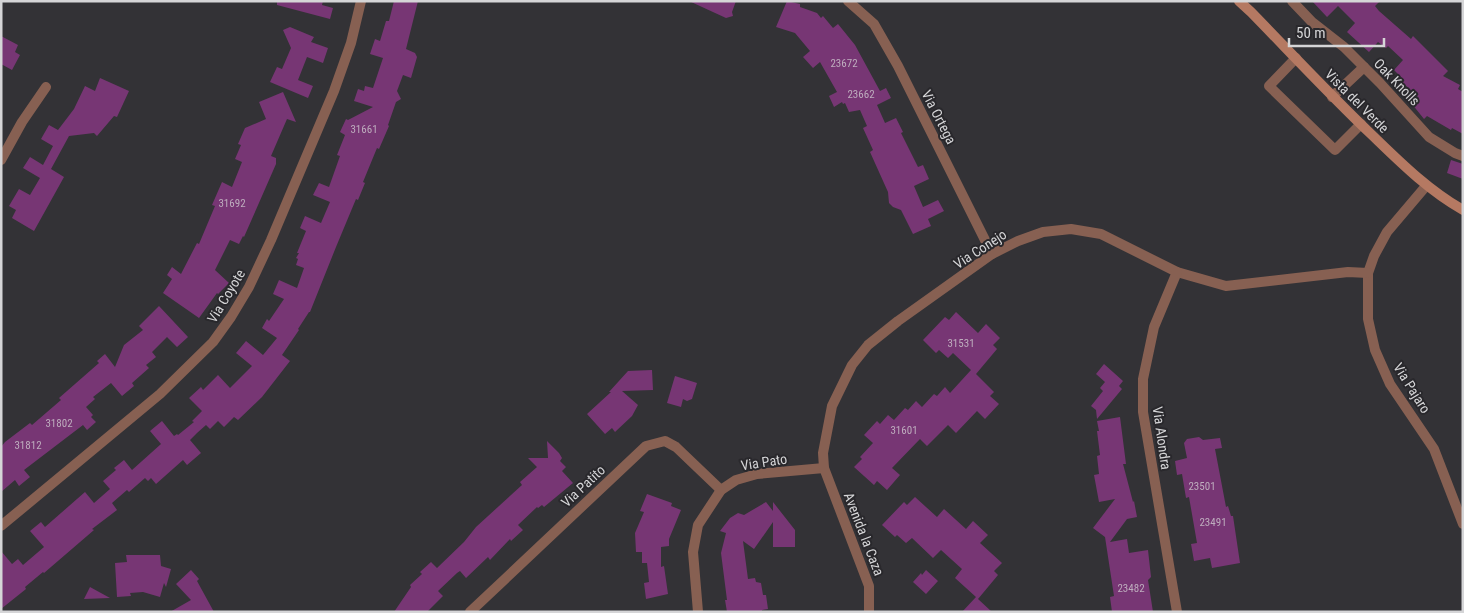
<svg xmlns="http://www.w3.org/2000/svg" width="1464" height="613" font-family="'Roboto Condensed',sans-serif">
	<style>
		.building { fill: #773674 }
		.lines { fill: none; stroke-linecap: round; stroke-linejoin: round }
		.street { stroke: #876052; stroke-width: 10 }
		.secondary { stroke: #b57962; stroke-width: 10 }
		.labels { text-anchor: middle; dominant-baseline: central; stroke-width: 4; stroke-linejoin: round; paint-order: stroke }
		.number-label { font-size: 11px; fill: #beadbe }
		.street-label { font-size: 14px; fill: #d5d5d7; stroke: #29282c }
	</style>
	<rect width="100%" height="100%" fill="#333236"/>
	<g class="building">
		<path d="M277,1h46l-1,4 11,3 -3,11 -53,-14z"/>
		<path d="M394,1h24l-12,48 9,4 2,4 -6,21 -8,-3 -6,16 4,8 -5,3 -8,23 1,1 -10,23 -2,-1 -14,34 2,1 -7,17 -2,-1 -20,48 -26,65h-1l-11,17 1,1 -17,25 8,6 -28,36 -24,23 -4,-3 -10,10 -6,-6 -8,8 -4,-4 -9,8 -7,7 11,13 -14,12 -4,-5 -27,24 -5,-6 -3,3 -3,-3 -16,14 -2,-2 -15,13 5,7 -25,19 2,1 -50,43 -1,-1 -18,15 1,2 -25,20v-58l11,13 6,-5 5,6 21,-18 -14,-16 11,-9 4,5 40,-35 9,11 16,-14 -7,-8 13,-11 -2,-2 10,-8 8,10 29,-26 -11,-13 12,-10 12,15 3,-2 1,1 16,-13 -2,-1 10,-10 -13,-13 12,-11 2,3 15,-15 12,13 22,-22 -16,-13 10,-12 17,14 14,-17 -15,-10 5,-9 2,2 15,-22 -11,-5 6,-14 18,8 7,-20 -8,-3 2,-6 -2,-1 3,-5h-2l9,-22 -6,-3 5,-12 16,7 9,-21 -17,-7 6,-12 10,4 11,-31 -3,-1 8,-20 -5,-3 6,-13 2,1 25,-13 -19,-6 4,-12 6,2 1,-5 8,2 10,-30 -13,-4 5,-15 5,2 6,-20h3z"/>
		<path d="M689,1h47l-4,11 1,4 -7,2z"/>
		<path d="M787,1l13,3v3l17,6 4,5 2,-2 10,12 5,-4 17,21 25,46 6,-3 5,10 -14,7 8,18 11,-5 7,14 -2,1 17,34 5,-2 6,14 -15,7 9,21 15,-7 6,11 -16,8 3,7 -18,8 -12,-24 -8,-3 -4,-4 -1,-11 -18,-40 3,-2 -10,-22 4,-2 -7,-16 -11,2 -4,-9 -2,1 -1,-2 -8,5 -5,-11 8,-4 -17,-30 -7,6 -10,-11 7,-6 -15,-18 -19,-6z"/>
		<path d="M1312,1h68l-5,5 4,5 32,28 2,-3 35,35 -5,5 17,9 -2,4 5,3v42l-11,-6 -1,2 -24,-14 -3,3 -12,-15 7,-6 -17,-16 2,-2 -10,-10 9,-10 -15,-14 -2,2 -8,-6 -9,10 -22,-20 8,-9 -17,-17 -11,11z"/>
		<path d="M290,27l24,10 -3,5 17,6 -5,15 -16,-6 -9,23 15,6 -5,12 -38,-16 7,-15 5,2 9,-21 -8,-18z"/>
		<path d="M1,36l17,9 -3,7 5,3 -8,15 -11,-6z"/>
		<path d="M100,78l29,13 -12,26 -3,-1 -17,20 -3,-3 -25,3 -18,33 13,8 -30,54 -22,-13 4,-8 -7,-4 10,-17 11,6 10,-17 -17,-10 7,-11 13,8 10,-19 -12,-7 8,-14 9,5 16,-21 11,-23 10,5z"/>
		<path d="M283,92l13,30 -9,-3 -16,37 5,2v6l-32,73 -1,-1 -4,8 -9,-4 -15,30 14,13 -11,11 -1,-1 -18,25 -36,-25 9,-14 -5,-4 5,-8 9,7 16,-31 2,1 16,-38 -3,-1 10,-23 10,5 10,-25 -7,-3 6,-14 -3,-1 7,-16 21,-9 -7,-17z"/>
		<path d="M1451,160l12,4v15l-16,-6z"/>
		<path d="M159,306l29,31 -11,10 -10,-10 -15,15 4,5 -10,8 3,3 -17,15 2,3 -12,10 -11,-13 -18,14 2,2 -9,8 7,8 -2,2 5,5 -9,8 -4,-5 -59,45 6,7 -11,9 -4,-6 -14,12v-45l4,-5 25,-19 2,2 29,-25 -2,-2 40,-35 -2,-2 8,-7 10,13 9,-22 19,-15 -4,-4z"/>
		<path d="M956,312l22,21 8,-9 14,14 -7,7 4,4 -21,25 18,18 -4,4 9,8 -14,15 -8,-8 -21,22 -8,-8 -21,21 -7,-7 -28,29 8,7 -13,15 -10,-9 -3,4 -20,-18 8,-8 -2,-2 13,-14 -9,-8 13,-14 3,3 8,-9 6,5 11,-12 3,2 8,-9 6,6 12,-13 3,2 8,-9 5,6 21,-23 -18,-17 -5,5 -9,-8 -3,3 -13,-13 22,-23 4,3z"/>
		<path d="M1104,364l19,17 -4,5 3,3 -25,30 -1,-9 -5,-4 12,-15 -3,-3 5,-6 -9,-8z"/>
		<path d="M652,370l1,20 -31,1 16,14 -6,11 -17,16 -3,-4 -7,6 -18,-20 24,-22h-2l19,-21z"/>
		<path d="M675,376l22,7 -5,16 -5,2 -4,-2 -2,8 -14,-4z"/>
		<path d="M1120,417l6,47h-3l10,38 1,-1 3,16 -10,2 -17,23 17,-3 2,14 19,-3 3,27 -3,3 5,32h-41l-2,-15 4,-1 -9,-59 -12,-9 22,-29 -16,3 -5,-27 5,-1 -2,-18 3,-1 -3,-24h2l-2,-10z"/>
		<path d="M1199,437l4,3 17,-2 2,10 -7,1 11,58 2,-1 3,10h2l7,47 -28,5 -2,-10 -16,3 -3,-17 6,-1 -8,-46 -3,1 -4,-24 -5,1 -2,-14 12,-3 -3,-15 3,-4z"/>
		<path d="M547,441l12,12 3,5 -2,3 6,6 -4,4 11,12 -29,24 -2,-2 -4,3 -1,-1 -19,18 5,5 -12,11 -1,-2 -20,21 -2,-3 -22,21 -6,-7 -3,2 -19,18 5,5 -16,16h-33l17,-25 -1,-2 12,-11 -2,-2 11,-10 6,6 27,-26 12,-15 46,-42 -2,-3 17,-15 -9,-9h20z"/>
		<path d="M647,494l25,9 -1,3 10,4 -12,29v7l-8,1v20l3,-1 4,28 -22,5 -2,-16 5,-1 -2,-19h-5v-11h-6l-1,-19 9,-21 -4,-1z"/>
		<path d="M915,497l22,20 7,-8 22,20 7,-8 15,14 -8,8 22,20 -8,8 4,4 -20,24 14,13h-30l14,-15 -21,-19 7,-9 -21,-19 -8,8 -21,-20 -6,5 -9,-8 -2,2 -13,-12 22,-23 3,3z"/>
		<path d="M766,502l7,9v-9l22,28v17h-22v-25l-19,27 -11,-8 5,38 7,-1 1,4 5,1 2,12h3l2,14 -6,1v2h-35l-2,-12h2l-6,-47 5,-20 -6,-2 10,-13 8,-5 6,2z"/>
		<path d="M126,555h34l1,11 10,3 -5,18 -2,-4 -4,14 -17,-5 -13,1 1,3 -14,1 -2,-34 12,-1z"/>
		<path d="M191,570l8,9 -2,2 17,31h-44l21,-12 -15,-16z"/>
		<path d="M926,570l12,11 -12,13 -13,-12 8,-9 1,2z"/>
		<path d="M90,587l20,11 -26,1z"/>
	</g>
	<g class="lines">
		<g class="street">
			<path d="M848,1l26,23 24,42 94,188"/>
			<path d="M1292,1l20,21 32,25 36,36 49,54 26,16 8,3"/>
			<path d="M1296,58l-27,28 66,64 26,-26"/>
			<path d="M1332,97l32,-30"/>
			<path d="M1,160l21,-38 24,-35"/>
			<path d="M1426,186l-39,46 -13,24 -6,17v46l7,31 15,34 44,65 29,75"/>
			<path d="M1,526l159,-132 53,-52 18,-25 18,-30 22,-47 63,-149 17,-48 10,-42"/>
			<path d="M470,612l176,-166 19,-5 11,6 45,43"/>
			<path d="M698,612l-5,-60 5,-27 23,-35 15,-10 21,-6 67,-6"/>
			<path d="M869,612v-26l-45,-118 -1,-15 9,-47 20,-41 16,-20 30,-24 94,-67 26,-13 25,-9 28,-3 30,5 76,38 49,14 122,-14 20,1"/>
			<path d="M1177,612l-34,-200v-33l11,-52 23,-55"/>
		</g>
		<path class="secondary" d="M1239,1l12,11c40,41 79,83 121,123 29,28 56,55 91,75"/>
	</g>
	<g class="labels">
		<g class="number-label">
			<text x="844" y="63">23672</text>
			<text x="861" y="94">23662</text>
			<text x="364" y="129">31661</text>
			<text x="232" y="203">31692</text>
			<text x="961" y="343">31531</text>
			<text x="59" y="423">31802</text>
			<text x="904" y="430">31601</text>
			<text x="28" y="445">31812</text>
			<text x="1202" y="486">23501</text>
			<text x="1213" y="522">23491</text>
			<text x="1131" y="588">23482</text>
		</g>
		<g class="street-label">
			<text transform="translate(1397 82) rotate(46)">Oak Knolls</text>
			<text transform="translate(1357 101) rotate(45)">Vista del Verde</text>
			<text transform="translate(939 117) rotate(63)">Via Ortega</text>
			<text transform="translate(980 249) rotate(-33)">Via Conejo</text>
			<text transform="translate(226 296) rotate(-59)">Via Coyote</text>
			<text transform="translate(1412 388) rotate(58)">Via Pajaro</text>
			<text transform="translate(1162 438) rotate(82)">Via Alondra</text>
			<text transform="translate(764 462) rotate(-9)">Via Pato</text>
			<text transform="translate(583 486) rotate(-43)">Via Patito</text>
			<text transform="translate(864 534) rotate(69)">Avenida la Caza</text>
		</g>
	</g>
	<rect width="1464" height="613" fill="none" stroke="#d5d5d7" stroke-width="5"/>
	<path d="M1289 38v8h95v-8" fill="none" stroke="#d5d5d7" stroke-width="2.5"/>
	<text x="1296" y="38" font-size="15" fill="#d5d5d7" stroke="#29282c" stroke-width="4" paint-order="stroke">50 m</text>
</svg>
